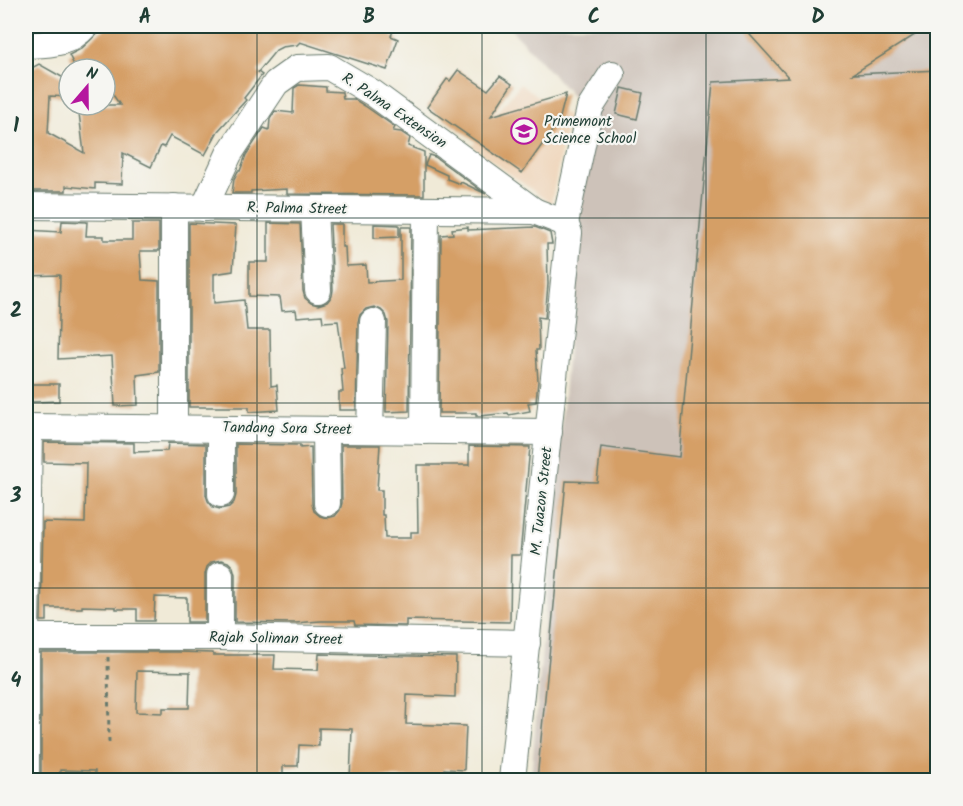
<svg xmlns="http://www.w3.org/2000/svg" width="963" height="806" font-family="Kalam,sans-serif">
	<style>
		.built { fill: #efd6bb }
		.industrial { fill: #cdc2b9 }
		.building { fill: #d59f66; fill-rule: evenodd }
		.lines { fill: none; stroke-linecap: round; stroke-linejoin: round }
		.minor-casing { stroke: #687a6d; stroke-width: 28 }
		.path { stroke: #687a6d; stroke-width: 3; stroke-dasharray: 4.5 4.5; stroke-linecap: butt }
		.minor { stroke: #fff; stroke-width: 26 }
		.grid { fill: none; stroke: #1f3d34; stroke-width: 1.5; stroke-opacity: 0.55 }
		.labels { text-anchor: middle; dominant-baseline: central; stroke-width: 4.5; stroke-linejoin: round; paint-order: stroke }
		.street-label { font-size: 15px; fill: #1f3d34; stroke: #f6f6f2 }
		.poi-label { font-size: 15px; fill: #1f3d34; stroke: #f6f6f2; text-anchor: start }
		.neatline { fill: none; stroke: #1f3d34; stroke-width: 2 }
		.grid-label { font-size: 20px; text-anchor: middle; font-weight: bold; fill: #1f3d34 }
	</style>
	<rect width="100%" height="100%" fill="#f6f6f2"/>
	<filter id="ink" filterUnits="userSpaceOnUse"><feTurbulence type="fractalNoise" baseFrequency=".0167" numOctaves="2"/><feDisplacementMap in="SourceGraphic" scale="12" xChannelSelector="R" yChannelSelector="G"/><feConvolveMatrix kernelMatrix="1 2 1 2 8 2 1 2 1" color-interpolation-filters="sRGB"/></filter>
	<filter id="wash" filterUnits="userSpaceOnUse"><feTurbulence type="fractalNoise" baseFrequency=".008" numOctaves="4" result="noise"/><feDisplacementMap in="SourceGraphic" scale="24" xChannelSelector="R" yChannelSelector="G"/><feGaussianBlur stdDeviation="1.35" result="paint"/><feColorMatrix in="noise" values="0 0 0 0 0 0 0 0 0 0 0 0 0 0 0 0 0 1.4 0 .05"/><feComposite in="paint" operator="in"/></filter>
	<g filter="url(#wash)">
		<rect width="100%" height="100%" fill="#f0ead7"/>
		<path class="built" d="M520,84l48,32 -17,88 -79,-58z"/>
		<path class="industrial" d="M508,26h429v754h-406l57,-663 -20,-26z"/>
		<g id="blocks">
			<g class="building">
				<path d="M110,26h285l-4,10 7,3 -11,31 -87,-28 -3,3 -15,2 -6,3 -18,22 4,3 -18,23 2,2 -28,31 -13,24 -35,-19 -6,11 -3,-1 -10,21 -28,-14 -1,31 -27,-1v6l-29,-3v5h-40v-120l13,-7 30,17v16l-19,-1 -2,37 36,20 -6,-48h42l-11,-16 1,-1 -5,-8v-11h-29l-7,-14 12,-6 16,-15z"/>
				<path d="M742,26h187l-76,48 85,-4v710h-401l29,-299 31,1 4,-35 78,10 34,-375 76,-4z"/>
				<path d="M458,70l30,20 12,-14 12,8 -21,32 75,-22 -7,27 -37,52 -95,-66 20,-28 3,2z"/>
				<path d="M299,85l27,2v4l16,1 1,7h11l11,7 30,21 -2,4 8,1 9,6 -2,8 16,6v43l-137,-1v-5l-36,2v2h-19l2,-14 4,-8h2l6,-16 18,-27 5,2 1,-11 5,-8 18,2 1,-25z"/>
				<path d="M622,88l21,5 -6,26 -21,-5z"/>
				<path d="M429,155l6,2 51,37 -25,-12 -1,2 -13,-5v-4l-22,-10z"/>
				<path d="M62,221l25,1 -1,14h18v4h28v-17h27v28h-19l2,29 17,1v91l-22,3 1,30 -23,1 -3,-50 -54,3 2,-84 -34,1v-46l35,2z"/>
				<path d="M189,223l47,2 -3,46 -19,3v29l30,-3 3,30h23l1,56 6,-1 2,25 -30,2v-5h-60z"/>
				<path d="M268,223l32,1 3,67 2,7 6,5 7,2 9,-3 5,-6 1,-6 -3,-66h12v23h3l1,19 20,-1 1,17 34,-2v-53h10l-2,184 -23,1 2,-90 -2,-7 -5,-5 -7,-3 -8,2 -6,6 -2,7 -2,88h-17v-18h4l-2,-24h3l-6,-47 -15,1 -1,-7 -25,2 -1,-7 -14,1 -2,-14 -31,-1v-34h19z"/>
				<path d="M374,224l25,1v12l-25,1z"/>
				<path d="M468,227v3l67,-3 15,6 2,11h-5l1,40 -3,34 -7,-1 1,33h-3l2,31 -2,21 -8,1 2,8 -21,4 -1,-2 -28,3h-4v-3h-37l2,-178 12,-1 -1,-5z"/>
				<path d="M30,384h29v17l-29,1z"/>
				<path d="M44,442l90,1v9l33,-1 1,-8 38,1v51l2,6 5,6 7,2 9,-2 5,-5 2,-7v-51l64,1v3l11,-1 1,57 2,7 6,5 7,2 8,-2 5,-6 2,-7 -1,-58h39l-3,45h5v25h2l1,23h26v-6h7l-1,-67h52v-19l61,1 -10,108h-9l-1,67 -104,-2v6l-51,-1 -1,-4h-33l-26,2 -60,-1v-48l-2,-7 -5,-5 -7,-2 -9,2 -5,5 -2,7v48h-18v-24l-32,-1 -1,24h-17v-12h-21v-2l-34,-1v2h-35v13h-6l2,-99 42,1 1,-60 -42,-1z"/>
				<path d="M41,652h137l35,1v2h62l-1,14 44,1 1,-16 137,3 -1,40 -48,-2 -1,29 60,2 -2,44 -20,-1v11h-30v-2l-35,-1v3h-29l2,-51 -33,-1v18l-20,-1 -1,21h-15v14h-188v-9l-35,-1v10h-19zM137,671l53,1 -1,36h-26v5l-27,-1z"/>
			</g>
		</g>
	</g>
	<g filter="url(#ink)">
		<use href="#blocks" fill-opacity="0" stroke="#687a6d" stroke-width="1.5"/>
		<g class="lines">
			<g class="minor-casing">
				<g id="minor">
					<path d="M26,43l3,2c22,-1 40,-1 56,-19"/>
					<path d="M26,206l508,5 31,12"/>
					<path d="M204,208l25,-54 47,-71 21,-15 32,-1 44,26 161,118"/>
					<path d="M314,209l4,81"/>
					<path d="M565,223l25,-115 22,-34"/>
					<path d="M26,427l523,5"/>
					<path d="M174,428v-221"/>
					<path d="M326,430l1,73"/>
					<path d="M370,430l3,-108"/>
					<path d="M424,431l2,-221"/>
					<path d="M221,494v-65"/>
					<path d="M26,637h194l307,6"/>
					<path d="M220,637v-62"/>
					<path d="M26,780v-143l3,-210"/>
					<path d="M512,780l57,-547 -4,-10"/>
				</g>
			</g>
			<path class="path" d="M108,657l1,88"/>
			<use href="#minor" class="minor"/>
		</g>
	</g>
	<path class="grid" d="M257,26v754M482,26v754M706,26v754M26,218h912M26,403h912M26,588h912"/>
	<defs>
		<g id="school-ring" transform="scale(1.35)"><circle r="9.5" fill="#f6f6f2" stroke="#b5179e" stroke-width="1.5"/><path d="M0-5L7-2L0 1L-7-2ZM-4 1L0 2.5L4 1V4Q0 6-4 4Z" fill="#b5179e"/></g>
	</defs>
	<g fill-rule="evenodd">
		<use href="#school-ring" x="524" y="131"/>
	</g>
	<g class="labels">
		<g class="street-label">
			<text transform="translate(394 111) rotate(34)">R. Palma Extension</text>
			<text transform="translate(297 209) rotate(1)">R. Palma Street</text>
			<text transform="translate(287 429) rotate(1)">Tandang Sora Street</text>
			<text transform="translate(542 501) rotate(-84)">M. Tuazon Street</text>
			<text transform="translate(276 639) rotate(1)">Rajah Soliman Street</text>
		</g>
		<g class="poi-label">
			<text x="544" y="122">Primemont<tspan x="544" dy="17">Science School</tspan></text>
		</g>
	</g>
	<rect width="963" height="806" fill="none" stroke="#f6f6f2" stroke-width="66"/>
	<g transform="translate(87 87) rotate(20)"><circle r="28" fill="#f6f6f2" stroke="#a0aca6" stroke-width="1.5"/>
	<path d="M0-4.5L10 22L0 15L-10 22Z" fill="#b5179e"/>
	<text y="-9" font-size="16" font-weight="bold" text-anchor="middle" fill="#1f3d34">N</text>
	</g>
	<rect x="33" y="33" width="897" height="740" class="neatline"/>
	<g class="grid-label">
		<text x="145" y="23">A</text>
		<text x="369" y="23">B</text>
		<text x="594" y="23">C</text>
		<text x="818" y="23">D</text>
		<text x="16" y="132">1</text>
		<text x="16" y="317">2</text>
		<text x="16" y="502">3</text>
		<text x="16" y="687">4</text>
	</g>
</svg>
